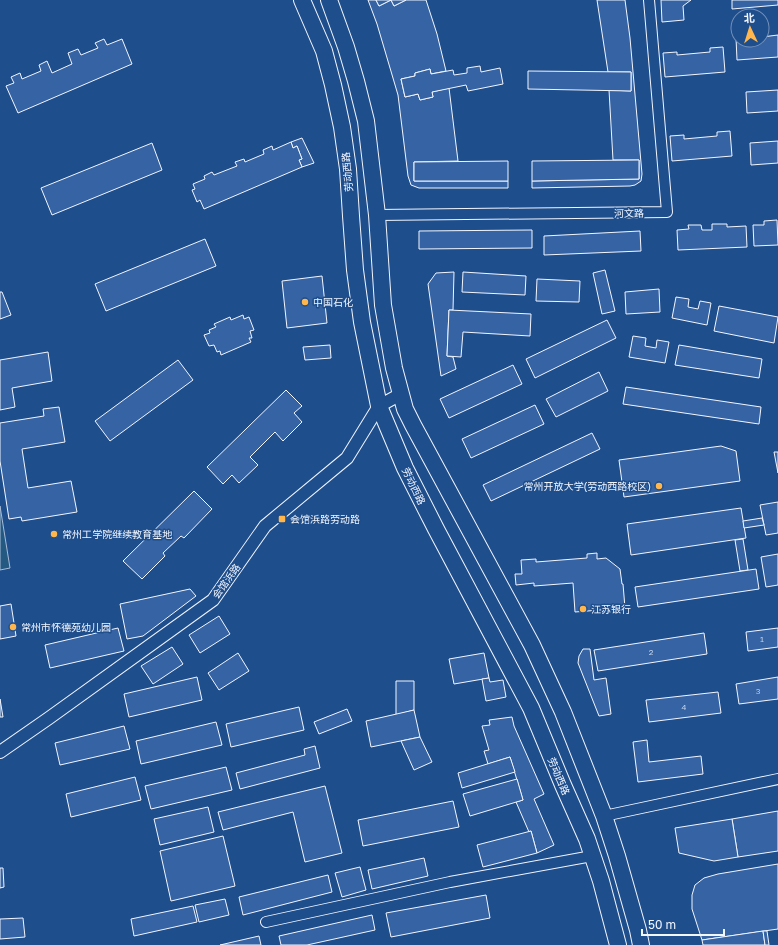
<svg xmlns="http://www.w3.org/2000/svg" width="778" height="945" font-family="'Golos Text','Noto Sans SC',sans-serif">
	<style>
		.green { fill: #245a82; stroke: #a8bbd7 }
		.building { fill: #3563a3; stroke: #f2f6ff }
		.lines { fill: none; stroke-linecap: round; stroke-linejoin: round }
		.minor-casing { stroke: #f2f6ff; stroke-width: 12 }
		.tertiary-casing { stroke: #f2f6ff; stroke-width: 14 }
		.primary-casing { stroke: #f2f6ff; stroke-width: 18 }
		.minor { stroke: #1f4e8c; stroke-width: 10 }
		.tertiary { stroke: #1f4e8c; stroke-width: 12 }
		.primary { stroke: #1f4e8c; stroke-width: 16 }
		.poi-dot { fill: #ffb74d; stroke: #1f4e8c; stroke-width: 1.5 }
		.labels { text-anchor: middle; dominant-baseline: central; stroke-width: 3; stroke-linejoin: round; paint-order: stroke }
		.number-label { font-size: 8px; fill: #c3d1e8 }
		.street-label { font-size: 10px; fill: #f2f6ff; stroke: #1f4e8c }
		.poi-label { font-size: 10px; fill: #f2f6ff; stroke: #1f4e8c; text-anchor: start }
	</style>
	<rect width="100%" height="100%" fill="#1f4e8c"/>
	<path class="green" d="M0,506l10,62 -10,2z"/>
	<g class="building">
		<path d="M368,0h8l3,6 12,-6 3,6 12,-6h20l11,34 9,37 -15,3 -1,-5 -15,4v3l-14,3 4,18 13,-3 2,6 13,-3 -1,-5 17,-4 9,73 -44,1v19h94v7h-89l-8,-3 -3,-9 -10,-81 -21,-71z"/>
		<path d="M376,0h30l-12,6 -3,-6 -12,6z"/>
		<path d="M597,0h28l5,38 12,136 -1,7 -6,4 -5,1 -98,2v-7l107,-2v-19h-26l-4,-70 22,1v-19h-23z"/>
		<path d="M661,0h30l-8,6 1,14 -22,2z"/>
		<path d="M732,0h46v5l-46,4z"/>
		<path d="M778,35v22l-41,3 -1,-22h2v2h24v-3z"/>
		<path d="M104,39l3,6 15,-6 10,25 -114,49 -12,-27 8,-3 -3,-6 9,-4 2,6 19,-8 -2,-6 8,-4 5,12 20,-9 -4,-11 10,-4 3,6 17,-7 -3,-5z"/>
		<path d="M723,47l2,25 -60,5 -2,-24 14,-1v3l33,-3v-4z"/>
		<path d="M480,66l1,6 19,-4 3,16 -35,7 -2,-6 -34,7 1,5 -13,3 -2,-6 -13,3 -4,-18 14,-3v-3l15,-4 1,5 22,-4 1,5 13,-2v-5z"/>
		<path d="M528,71l103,1v19l-103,-2z"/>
		<path d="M778,90v21l-31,2 -1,-21z"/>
		<path d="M730,131l2,25 -60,5 -2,-25 14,-1v4l33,-3v-4z"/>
		<path d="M302,138l12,25 -12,4 -3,-7 3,-1 -5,-13 -4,2 -2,-6z"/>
		<path d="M778,141v22l-27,2 -1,-22z"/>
		<path d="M291,142l2,6 4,-2 5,13 -3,1 3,7 -98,42 -4,-9 -3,2 -5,-12 3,-1 -2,-5 12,-5 -1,-3 8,-4 2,3 23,-9 -2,-4 9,-3 1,3 19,-8 -1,-4 9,-4 1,4z"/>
		<path d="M152,143l10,27 -110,45 -11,-27z"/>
		<path d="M639,160v19l-107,2v-20z"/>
		<path d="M508,161v20h-94v-19z"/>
		<path d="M777,220l1,25 -24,1 -1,-21h11v-4z"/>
		<path d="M712,224h15v3l19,-1 1,21 -69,3 -1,-20 12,-1 -1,-4h13l1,5h10z"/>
		<path d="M532,230v18l-113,1v-18z"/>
		<path d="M640,231l1,20 -97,4v-19z"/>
		<path d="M205,239l11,27 -110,45 -11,-27z"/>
		<path d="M605,270l10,41 -13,3 -9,-41z"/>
		<path d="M454,272l-1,38h-4l-2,46 6,1 3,12 -15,7 -13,-92 8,-11z"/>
		<path d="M463,272l63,4 -1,19 -63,-3z"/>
		<path d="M322,276l5,47 -40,5 -5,-47z"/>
		<path d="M537,279l43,2 -1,21 -43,-1z"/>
		<path d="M659,289l1,23 -34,2 -1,-22z"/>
		<path d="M0,292h2l9,23 -11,4z"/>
		<path d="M676,297l13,2 -1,8 10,2 2,-8 11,2 -4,22 -35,-7z"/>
		<path d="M719,306l59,11 -4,26 -60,-12z"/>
		<path d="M449,310l82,4 -1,22 -67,-4 -2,25 -14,-1z"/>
		<path d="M243,315l1,4 5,-2 5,13 -4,1 2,7h-3l2,4 -30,13 -1,-4 -3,1 -3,-7 -5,1 -5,-11 6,-2 -1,-3 7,-3 -2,-3 16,-7 1,3z"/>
		<path d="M607,320l9,18 -81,40 -9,-19z"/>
		<path d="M633,336l13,2 -1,8 11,2 1,-8 12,2 -4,21 -36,-6z"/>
		<path d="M330,345l1,13 -26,2 -2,-13z"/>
		<path d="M679,345l83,14 -3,19 -84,-13z"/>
		<path d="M48,352l4,29 -40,7 3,19 -15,3v-50z"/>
		<path d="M178,360l15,20 -83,61 -15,-20z"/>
		<path d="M513,365l9,19 -73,34 -9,-19z"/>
		<path d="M599,372l9,19 -52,26 -10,-18z"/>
		<path d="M626,387l135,20 -2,17 -136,-20z"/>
		<path d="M286,390l16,16 -8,7 8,9 -19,19 -8,-9 -25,25 8,8 -19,18 -7,-8 -9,9 -16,-17z"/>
		<path d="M535,405l9,19 -73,34 -9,-19z"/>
		<path d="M59,407l6,35 -43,7 6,39 43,-7 6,31 -55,9 -1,-4 -12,2 -9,-58v-38l44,-7 -1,-7z"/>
		<path d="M592,433l8,16 -109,52 -8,-16z"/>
		<path d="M721,446l15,5 4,30 -116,16 -5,-37z"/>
		<path d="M774,452h4v21z"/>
		<path d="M194,491l18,18 -28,29 -3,-2 -18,17 2,3 -23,23 -19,-18z"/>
		<path d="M778,502v31l-12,2 -6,-30z"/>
		<path d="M741,508l5,30 -115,17 -4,-31z"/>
		<path d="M762,518l2,7 -20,3 -1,-7z"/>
		<path d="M743,539l5,31 -8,1 -5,-31z"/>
		<path d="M597,553v6l9,-1 14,11 2,15h1l2,24 -50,4 -2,-29 -39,3v-3l-18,2 -1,-11h7l-1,-14 15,-1v3l51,-4v-4z"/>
		<path d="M778,554v31l-12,2 -5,-30z"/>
		<path d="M756,569l3,20 -121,18 -3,-20z"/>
		<path d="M190,589l6,7 -53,40 -16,3 -7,-35z"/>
		<path d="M11,604l5,32 -16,3v-33z"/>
		<path d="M219,616l11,18 -30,19 -11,-18z"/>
		<path d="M118,628l6,23 -74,17 -5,-23z"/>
		<path d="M778,628v19l-30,4 -2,-19z"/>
		<path d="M704,633l3,21 -109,17 -4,-21z"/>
		<path d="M172,647l11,17 -30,20 -12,-18z"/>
		<path d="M583,649h7l4,31 12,-2 5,36 -12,2 -21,-53 1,-7z"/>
		<path d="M238,653l11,18 -30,19 -11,-17z"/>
		<path d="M484,653l5,25 -35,6 -5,-25z"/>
		<path d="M197,677l5,23 -73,17 -5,-23z"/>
		<path d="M778,677v22l-39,5 -3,-20z"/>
		<path d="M489,678l1,4 13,-2 3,17 -20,4 -4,-22z"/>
		<path d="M396,681h18v29l-18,5z"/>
		<path d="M718,692l3,21 -72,9 -3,-22z"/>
		<path d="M0,699l3,18h-3z"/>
		<path d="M299,707l5,23 -73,17 -5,-23z"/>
		<path d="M347,709l5,12 -33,13 -5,-12z"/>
		<path d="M414,710l6,27 -49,10 -5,-26z"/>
		<path d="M512,717l2,9 30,68 -10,5 20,46 -17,8 -6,-22 -2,1 -13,-30 7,-2 -13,-43 -22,7 -4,-13 5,-1 -7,-24 8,-1 -1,-5z"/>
		<path d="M216,722l6,23 -81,19 -5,-23z"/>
		<path d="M124,726l6,23 -70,16 -5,-22z"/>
		<path d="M420,737l12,25 -18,8 -13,-29z"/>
		<path d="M647,740l2,22 52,-6 2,18 -65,8 -5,-40z"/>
		<path d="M315,746l5,22 -80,21 -4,-16 69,-18 -1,-6z"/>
		<path d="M510,757l5,15 -53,16 -4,-15z"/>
		<path d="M226,767l6,23 -81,19 -6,-23z"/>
		<path d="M135,777l6,23 -70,17 -5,-23z"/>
		<path d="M517,779l6,21 -53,16 -7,-22z"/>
		<path d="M325,786l17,67 -37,9 -12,-50 -70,18 -5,-18z"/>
		<path d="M453,801l6,26 -96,19 -5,-26z"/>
		<path d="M208,807l6,25 -54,13 -6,-26z"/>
		<path d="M778,811v40l-40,6 -6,-38z"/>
		<path d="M732,819l6,38 -24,4 -35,-8 -4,-25z"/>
		<path d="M531,831l6,22 -54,14 -6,-22z"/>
		<path d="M223,836l12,50 -64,15 -11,-50z"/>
		<path d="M424,858l4,18 -56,13 -4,-19z"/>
		<path d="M778,864v65l-76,11 -10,-31v-14l3,-10 9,-7 14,-4z"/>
		<path d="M360,867l6,23 -24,7 -7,-24z"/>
		<path d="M0,868h3l1,19 -4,1z"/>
		<path d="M328,875l4,17 -89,23 -4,-18z"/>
		<path d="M486,895l4,23 -99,19 -5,-24z"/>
		<path d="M225,899l4,16 -30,7 -4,-17z"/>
		<path d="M193,906l4,16 -63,14 -3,-17z"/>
		<path d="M372,915l3,15 -68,15h-26l-2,-9z"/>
		<path d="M23,918l2,19 -25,2v-20z"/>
		<path d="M763,931l2,14h-62l-1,-5z"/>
		<path d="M763,931h4l2,14h-4z"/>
		<path d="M259,936l2,9h-41z"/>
	</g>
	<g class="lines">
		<g class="minor-casing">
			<g id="minor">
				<path d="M377,215l290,-3 -18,-212"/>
				<path d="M604,816l174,-37"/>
				<path d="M266,922l184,-40 142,-26"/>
			</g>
		</g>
		<g class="tertiary-casing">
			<path id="tertiary" d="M0,752l49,-34 164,-118 52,-74 82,-68 32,-52 22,-12"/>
		</g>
		<g class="primary-casing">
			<g id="primary">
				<path d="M302,0l22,51 9,34 9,42 6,42 3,47 4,54 7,52 17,84 26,62 31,61 95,179 32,77 24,54 14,42 17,64"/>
				<path d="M329,0l17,47 10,34 10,40 11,94 6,90 11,63 11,41 8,16 119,220 31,67 41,104 13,40 21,74 3,15"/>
			</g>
		</g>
		<use href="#minor" class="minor"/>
		<use href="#tertiary" class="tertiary"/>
		<use href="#primary" class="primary"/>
	</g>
	<g class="poi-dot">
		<circle cx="305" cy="302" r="4"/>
		<circle cx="659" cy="486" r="4"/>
		<rect x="278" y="515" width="8" height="8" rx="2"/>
		<circle cx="54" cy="534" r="4"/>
		<circle cx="583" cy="609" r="4"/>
		<circle cx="13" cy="627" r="4"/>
	</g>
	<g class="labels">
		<g class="number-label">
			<text x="762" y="639">1</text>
			<text x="651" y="652">2</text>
			<text x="758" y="691">3</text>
			<text x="684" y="707">4</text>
		</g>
		<g class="street-label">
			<text transform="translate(347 172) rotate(-95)">劳动西路</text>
			<text transform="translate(629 213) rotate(-1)">河文路</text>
			<text transform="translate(414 486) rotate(64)">劳动西路</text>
			<text transform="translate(226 581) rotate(-54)">会馆浜路</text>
			<text transform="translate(559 776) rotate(67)">劳动西路</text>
		</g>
		<g class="poi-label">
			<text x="313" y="302">中国石化</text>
			<text x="651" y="486" text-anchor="end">常州开放大学(劳动西路校区)</text>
			<text x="290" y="519">会馆浜路劳动路</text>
			<text x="62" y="534">常州工学院继续教育基地</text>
			<text x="591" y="609">江苏银行</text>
			<text x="21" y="627">常州市怀德苑幼儿园</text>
		</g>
	</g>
	<g transform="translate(750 28) rotate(356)"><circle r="19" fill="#1f4e8c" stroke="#7391ba"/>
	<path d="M0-3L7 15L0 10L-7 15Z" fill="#ffb74d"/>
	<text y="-6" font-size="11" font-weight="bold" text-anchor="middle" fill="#f2f6ff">北</text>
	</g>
	<path d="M642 929v6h82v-6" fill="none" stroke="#f2f6ff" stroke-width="2"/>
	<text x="648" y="929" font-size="12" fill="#f2f6ff" stroke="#1f4e8c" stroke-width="3" paint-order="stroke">50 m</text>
</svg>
